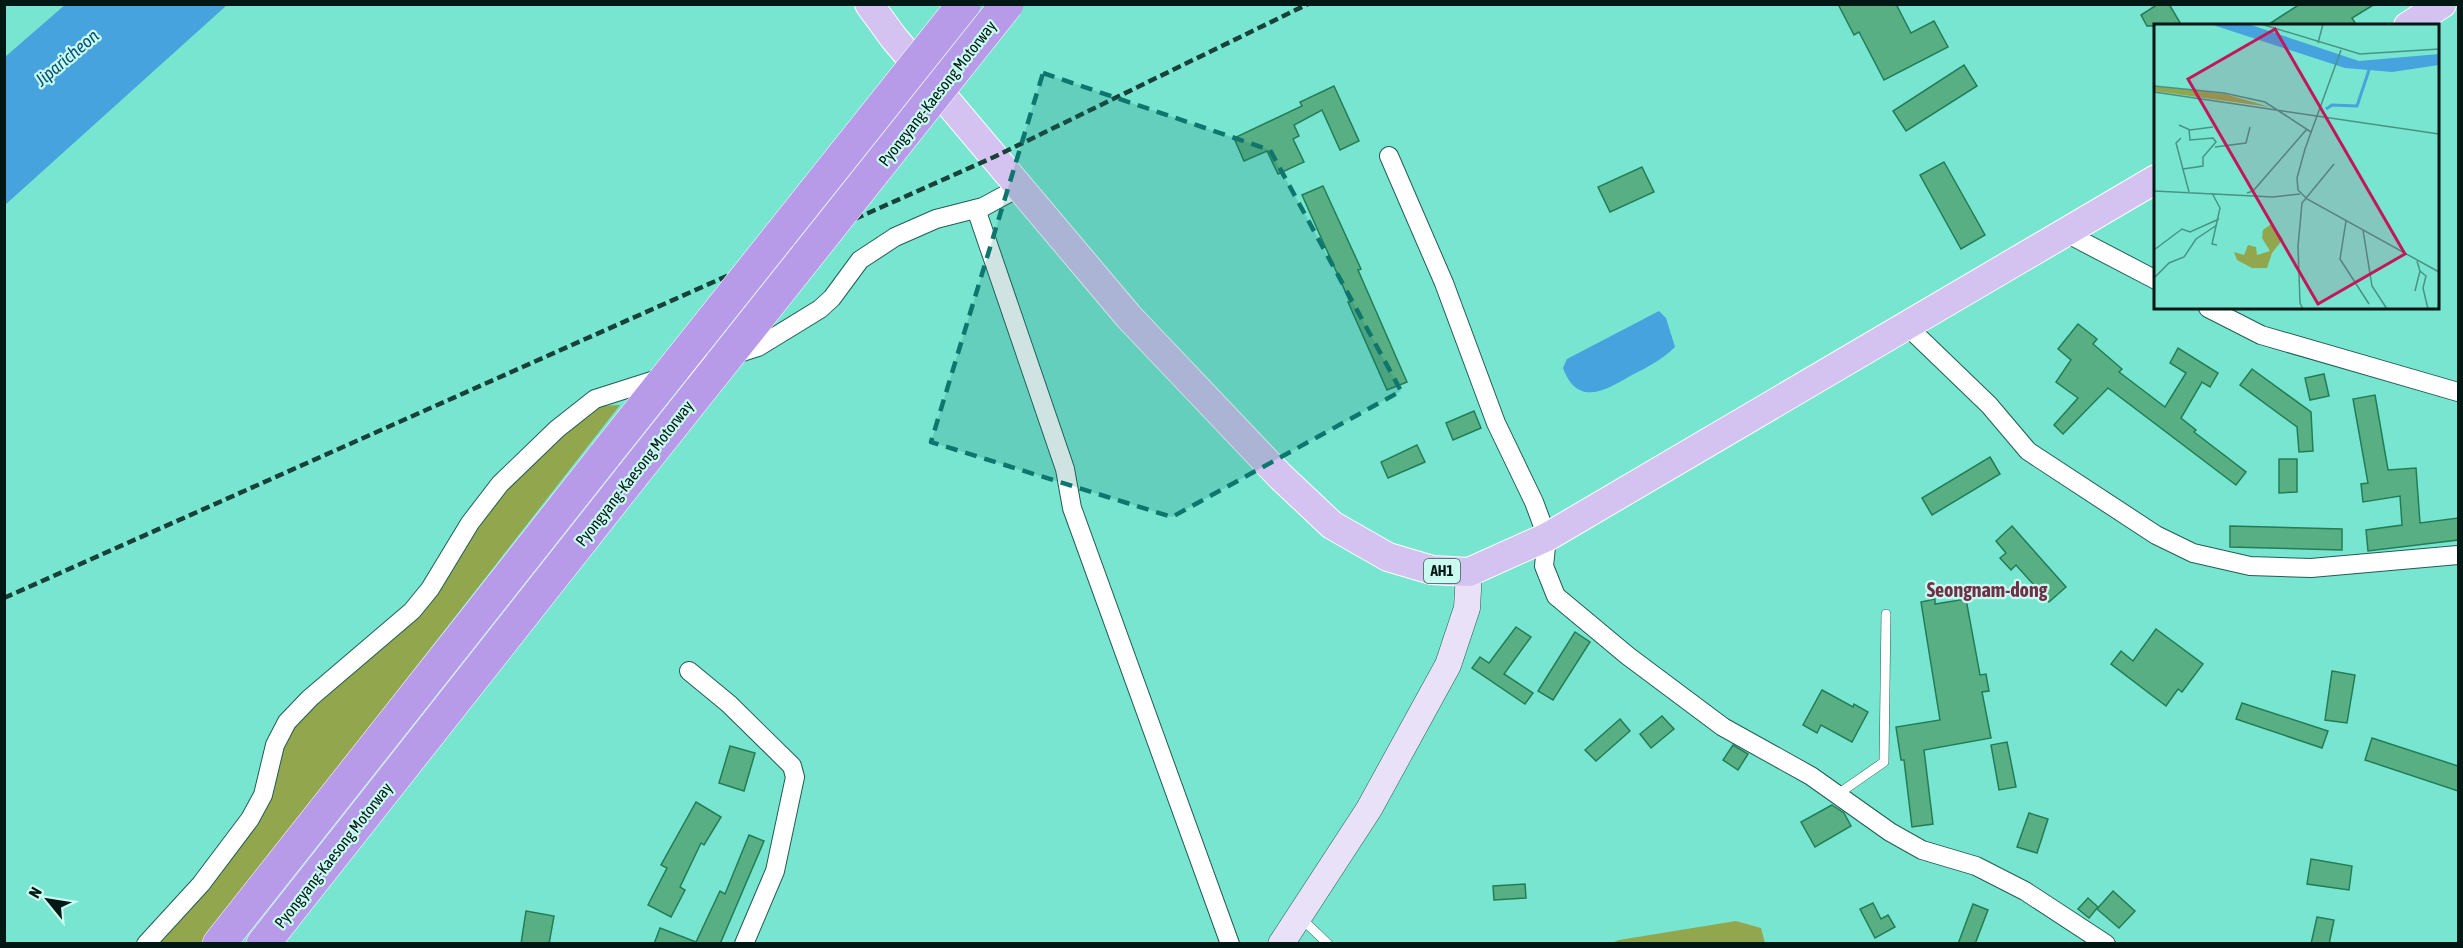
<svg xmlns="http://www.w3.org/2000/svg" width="2463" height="948" viewBox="0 0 2463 948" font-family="'Asap Condensed',sans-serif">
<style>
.green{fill:#92a74d}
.water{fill:#46a3de}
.building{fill:#59af84;stroke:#227d56;stroke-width:1.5}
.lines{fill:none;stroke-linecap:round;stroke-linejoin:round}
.lane-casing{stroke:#225d53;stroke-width:10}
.street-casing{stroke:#225d53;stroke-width:20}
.secondary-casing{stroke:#225d53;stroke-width:27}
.primary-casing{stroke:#fff;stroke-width:30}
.highway-casing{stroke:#fff;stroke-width:34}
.lane{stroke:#fff;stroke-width:9}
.street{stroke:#fff;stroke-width:18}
.secondary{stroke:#e9e1f8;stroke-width:26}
.primary{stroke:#d4c3f1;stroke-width:28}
.highway{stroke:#b79be8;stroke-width:33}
.rail{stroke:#194139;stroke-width:4.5;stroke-dasharray:9 4.5;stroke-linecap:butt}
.highway-bridge-casing{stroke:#fff;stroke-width:34;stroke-linecap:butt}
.highway-bridge{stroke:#b79be8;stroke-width:33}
.marked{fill:#0f766e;fill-opacity:0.2;stroke:#0f766e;stroke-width:4.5;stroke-dasharray:12 8;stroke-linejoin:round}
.labels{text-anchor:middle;stroke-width:4.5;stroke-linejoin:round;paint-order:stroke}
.shield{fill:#c9fbf0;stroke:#3d5b55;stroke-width:1.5}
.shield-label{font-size:15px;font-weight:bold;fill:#011713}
.street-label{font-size:16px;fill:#011713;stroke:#c9fbf0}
.water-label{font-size:18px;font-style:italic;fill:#055077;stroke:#c9fbf0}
.quarter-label{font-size:20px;font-weight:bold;fill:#722e46;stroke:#c9fbf0}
.inset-river{fill:none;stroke:#46a3de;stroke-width:3}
.inset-road{fill:none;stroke:#489384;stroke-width:1.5}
.view{fill:#c2185b;fill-opacity:0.15;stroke:#c2185b;stroke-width:3}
.inset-edge{fill:none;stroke:#011713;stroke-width:3}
</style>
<rect width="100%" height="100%" fill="#78e5d0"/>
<g class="green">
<path d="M 620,405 L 201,943 L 153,944 L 187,911 L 299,716 L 428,605 L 495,497 L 552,441 L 598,406 Z"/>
<path d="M 1736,921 L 1761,928 L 1765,943 L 1611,943 L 1619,940 Z"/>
</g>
<g class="water">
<path d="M 66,4 L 227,5 L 5,205 L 5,57 Z"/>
<path d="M 1659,311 L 1666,318 L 1675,347 C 1663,359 1648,367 1632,375 C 1606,390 1578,408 1563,368 L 1567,359 Z"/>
</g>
<g class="building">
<path d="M 1838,4 L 1896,4 L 1911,33 L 1934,21 L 1948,47 L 1884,80 L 1859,32 L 1854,35 Z"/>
<path d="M 2158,4 L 2169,4 L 2182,26 L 2147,26 L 2141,15 Z"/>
<path d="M 2300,4 L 2375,4 L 2352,18 L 2357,26 L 2266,26 Z"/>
<path d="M 1964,65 L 1977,86 L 1906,131 L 1893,111 Z"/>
<path d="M 1334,86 L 1359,141 L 1340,150 L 1322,110 L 1294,125 L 1299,136 L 1293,139 L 1304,162 L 1278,174 L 1267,151 L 1244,161 L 1234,138 L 1302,106 L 1300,102 Z"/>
<path d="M 1944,162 L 1985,235 L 1961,249 L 1920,175 Z"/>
<path d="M 1642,167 L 1654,192 L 1610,212 L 1598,187 Z"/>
<path d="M 1323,186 L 1361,269 L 1358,270 L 1407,382 L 1387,390 L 1348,302 L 1350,302 L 1302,195 Z"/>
<path d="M 2078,324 L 2097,339 L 2093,344 L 2122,369 L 2119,372 L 2165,407 L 2186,373 L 2170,363 L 2178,348 L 2218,373 L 2210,387 L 2202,382 L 2181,418 L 2196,430 L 2194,432 L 2246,472 L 2236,485 L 2108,388 L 2063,434 L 2054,425 L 2078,398 L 2056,382 L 2071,360 L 2058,349 Z"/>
<path d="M 2252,369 L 2311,412 L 2313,451 L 2299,452 L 2297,427 L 2240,385 Z"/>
<path d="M 2324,374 L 2329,396 L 2310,400 L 2305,378 Z"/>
<path d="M 2375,395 L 2388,470 L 2416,468 L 2420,523 L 2458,518 L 2458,540 L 2368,551 L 2366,530 L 2402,525 L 2400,496 L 2363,502 L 2361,484 L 2368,483 L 2353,399 Z"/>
<path d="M 1474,411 L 1481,428 L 1453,440 L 1446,423 Z"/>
<path d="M 1417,445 L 1425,462 L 1388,478 L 1381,462 Z"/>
<path d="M 1990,457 L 2000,474 L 1932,515 L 1922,498 Z"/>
<path d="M 2279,459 L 2297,459 L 2297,492 L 2279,493 Z"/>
<path d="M 2012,526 L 2066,587 L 2049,602 L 2016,565 L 2011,570 L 2000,558 L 2006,553 L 1996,541 Z"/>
<path d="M 2230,526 L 2342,529 L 2342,550 L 2230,547 Z"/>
<path d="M 1935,599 L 1935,604 L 1966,599 L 1980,675 L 1986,674 L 1989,691 L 1982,692 L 1991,738 L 1924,750 L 1933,824 L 1912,827 L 1904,760 L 1901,760 L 1896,727 L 1940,720 L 1921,602 Z"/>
<path d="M 1516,627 L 1531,637 L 1504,674 L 1533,693 L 1525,704 L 1472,668 L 1480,657 L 1489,663 Z"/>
<path d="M 2156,629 L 2203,664 L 2182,692 L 2178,689 L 2166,706 L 2111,664 L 2121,651 L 2133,661 Z"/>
<path d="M 1575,632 L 1590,642 L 1553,700 L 1538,691 Z"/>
<path d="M 2332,671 L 2355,675 L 2347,723 L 2325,720 Z"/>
<path d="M 1822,690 L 1853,707 L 1854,704 L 1868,712 L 1852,742 L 1821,725 L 1817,733 L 1803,725 Z"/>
<path d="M 2242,703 L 2328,731 L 2322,748 L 2236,719 Z"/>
<path d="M 1662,716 L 1674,729 L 1651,748 L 1640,734 Z"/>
<path d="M 1620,719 L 1630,731 L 1596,761 L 1585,750 Z"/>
<path d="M 2372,738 L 2458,766 L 2458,791 L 2365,760 Z"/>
<path d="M 2007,742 L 2016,787 L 1999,790 L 1991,745 Z"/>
<path d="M 1733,745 L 1748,754 L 1738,770 L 1723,760 Z"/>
<path d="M 730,746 L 755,753 L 744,791 L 719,783 Z"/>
<path d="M 696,802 L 721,817 L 704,845 L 701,843 L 680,887 L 685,890 L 671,917 L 648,905 L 667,868 L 661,865 Z"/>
<path d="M 1832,805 L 1844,813 L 1851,826 L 1815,847 L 1801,822 Z"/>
<path d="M 2029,813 L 2048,819 L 2037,853 L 2017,847 Z"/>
<path d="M 749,835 L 764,841 L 720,944 L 654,944 L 660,928 L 696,942 L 720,891 L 725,894 Z"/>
<path d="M 2311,859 L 2352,866 L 2349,890 L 2307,884 Z"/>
<path d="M 1525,884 L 1526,898 L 1494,900 L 1493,886 Z"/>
<path d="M 2113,891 L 2135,911 L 2119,928 L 2097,909 Z"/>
<path d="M 2088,898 L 2098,907 L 2089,918 L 2078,909 Z"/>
<path d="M 1873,903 L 1881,919 L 1888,915 L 1895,927 L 1875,938 L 1860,909 Z"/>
<path d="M 1973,904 L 1988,910 L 1975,944 L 1958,944 Z"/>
<path d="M 526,911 L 554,916 L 549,944 L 521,944 Z"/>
<path d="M 2317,917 L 2334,920 L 2329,944 L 2311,944 Z"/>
</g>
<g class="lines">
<defs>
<g id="lane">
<path d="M 1838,794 L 1884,762 L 1886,614"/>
<path d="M 1300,917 L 1328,944"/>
</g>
<g id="street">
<path d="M 1389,156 L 1444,283 L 1496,423 L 1534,502 L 1547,537 L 1544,566 L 1556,596 L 1628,656 L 1723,727 L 1811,776 L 1890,832 L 1922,850 L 1976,866 L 2025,891 L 2106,944"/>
<path d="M 976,209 L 1065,469 L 1072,508 L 1230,944"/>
<path d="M 2066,233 L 2156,280"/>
<path d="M 2208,308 L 2261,335 L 2458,392"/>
<path d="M 1907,326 L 1989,405 L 2028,451 L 2156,535 L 2193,553 L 2250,566 L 2311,568 L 2458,555"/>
<path d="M 689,671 L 729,704 L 792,766 L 795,777 L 775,871 L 744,944"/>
<path d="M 146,944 L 201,884 L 250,819 L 263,795 L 275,745 L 287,722 L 310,698 L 412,611 L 430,589 L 470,523 L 500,484 L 557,429 L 595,399 L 758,347 L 820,309 L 832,298 L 860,260 L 895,237 L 936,219 L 983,207 L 1020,187"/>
</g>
<path id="secondary" d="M 1281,944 L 1369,809 L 1448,665 L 1467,608 L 1469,572"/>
<g id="primary">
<path d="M 869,4 L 893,37 L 1129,317 L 1280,476 L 1332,525 L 1388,557 L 1432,570 L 1469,572 L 1547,537 L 2156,179"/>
<path d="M 2408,26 L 2442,4"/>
</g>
<g id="highway">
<path d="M 219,944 L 605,455"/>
<path d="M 263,944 L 632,476"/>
</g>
</defs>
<use href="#lane" class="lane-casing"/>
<use href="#street" class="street-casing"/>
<use href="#secondary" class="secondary-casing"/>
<use href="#primary" class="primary-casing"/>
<use href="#highway" class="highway-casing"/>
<use href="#lane" class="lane"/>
<use href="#street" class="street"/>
<use href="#secondary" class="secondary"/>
<use href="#primary" class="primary"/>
<use href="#highway" class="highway"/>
<path class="rail" d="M 4,598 L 994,157 L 1308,4"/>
<defs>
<g id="highway-bridge">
<path d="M 605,455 L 964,4"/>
<path d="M 632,476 L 1007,4"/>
</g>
</defs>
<use href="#highway-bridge" class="highway-bridge-casing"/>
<use href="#highway-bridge" class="highway-bridge"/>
</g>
<path class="marked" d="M 1043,73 L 1270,150 L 1401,391 L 1172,517 L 931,442 Z"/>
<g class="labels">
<rect class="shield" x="1424" y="559" width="36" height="24" rx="4.5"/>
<g class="shield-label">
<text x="1442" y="576">AH1</text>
</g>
<g class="street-label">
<text transform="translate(937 93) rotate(-52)" y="6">Pyongyang-Kaesong Motorway</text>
<text transform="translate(634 473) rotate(-52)" y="6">Pyongyang-Kaesong Motorway</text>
<text transform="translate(333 855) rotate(-52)" y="6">Pyongyang-Kaesong Motorway</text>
</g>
<g class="water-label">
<text transform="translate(67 58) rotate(-40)" y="6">Jiparicheon</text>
</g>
<g class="quarter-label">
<text x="1987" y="597">Seongnam-dong</text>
</g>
</g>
<g transform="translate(2154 24)">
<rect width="285" height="285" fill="#78e5d0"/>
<path d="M 0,62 L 71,70 L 116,83 L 0,67 ZM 117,200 L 129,215 L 118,229 L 113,244 L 98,244 L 83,236 L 80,228 L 90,231 L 94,221 L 102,223 L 103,231 L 116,227 L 108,214 L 109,206 Z" fill="#92a74d"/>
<path d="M 56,0 L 94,0 L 205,37 L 285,30 L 285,41 L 238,48 L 191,44 Z" fill="#46a3de"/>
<path class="inset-river" d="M 172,85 L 178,81 L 203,82 L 215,46"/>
<path class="inset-road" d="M 107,0 L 206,30 L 285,25M 164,19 L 169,0M 187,26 L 151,125 L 143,154 L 144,166 L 153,175 L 285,248M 0,62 L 70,69 L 111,78 L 157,108M 0,68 L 285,110M 25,101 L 36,106 L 59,103M 27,114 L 22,119 L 35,168M 61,123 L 92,119 L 96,103M 29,145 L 49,142 L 49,133 L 62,118 L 59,114 L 36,116 L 35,105M 0,167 L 119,173 L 146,170M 58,169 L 66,184 L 58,220 L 63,221M 93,169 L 99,167 L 153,105M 192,197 L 186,235 L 215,280M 209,206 L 218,262 L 233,285M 0,226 L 28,205 L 36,208 L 65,195M 266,247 L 272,252 L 269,264 L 274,285M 0,254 L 15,239 L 30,233 L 42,215 L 63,201M 261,267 L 266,247 L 263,237M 149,285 L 146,279 L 144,222 L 148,179 L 180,140"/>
<path class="view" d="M 121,5 L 251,230 L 164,280 L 34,55 Z"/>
<rect width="285" height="285" class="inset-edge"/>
</g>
<rect width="2463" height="948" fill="none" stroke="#011713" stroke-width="12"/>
<g transform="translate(48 900) rotate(300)" stroke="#c9fbf0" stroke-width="4.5" paint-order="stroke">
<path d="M0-4.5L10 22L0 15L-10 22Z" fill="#011713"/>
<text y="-9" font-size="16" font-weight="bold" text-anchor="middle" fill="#011713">N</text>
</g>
</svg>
